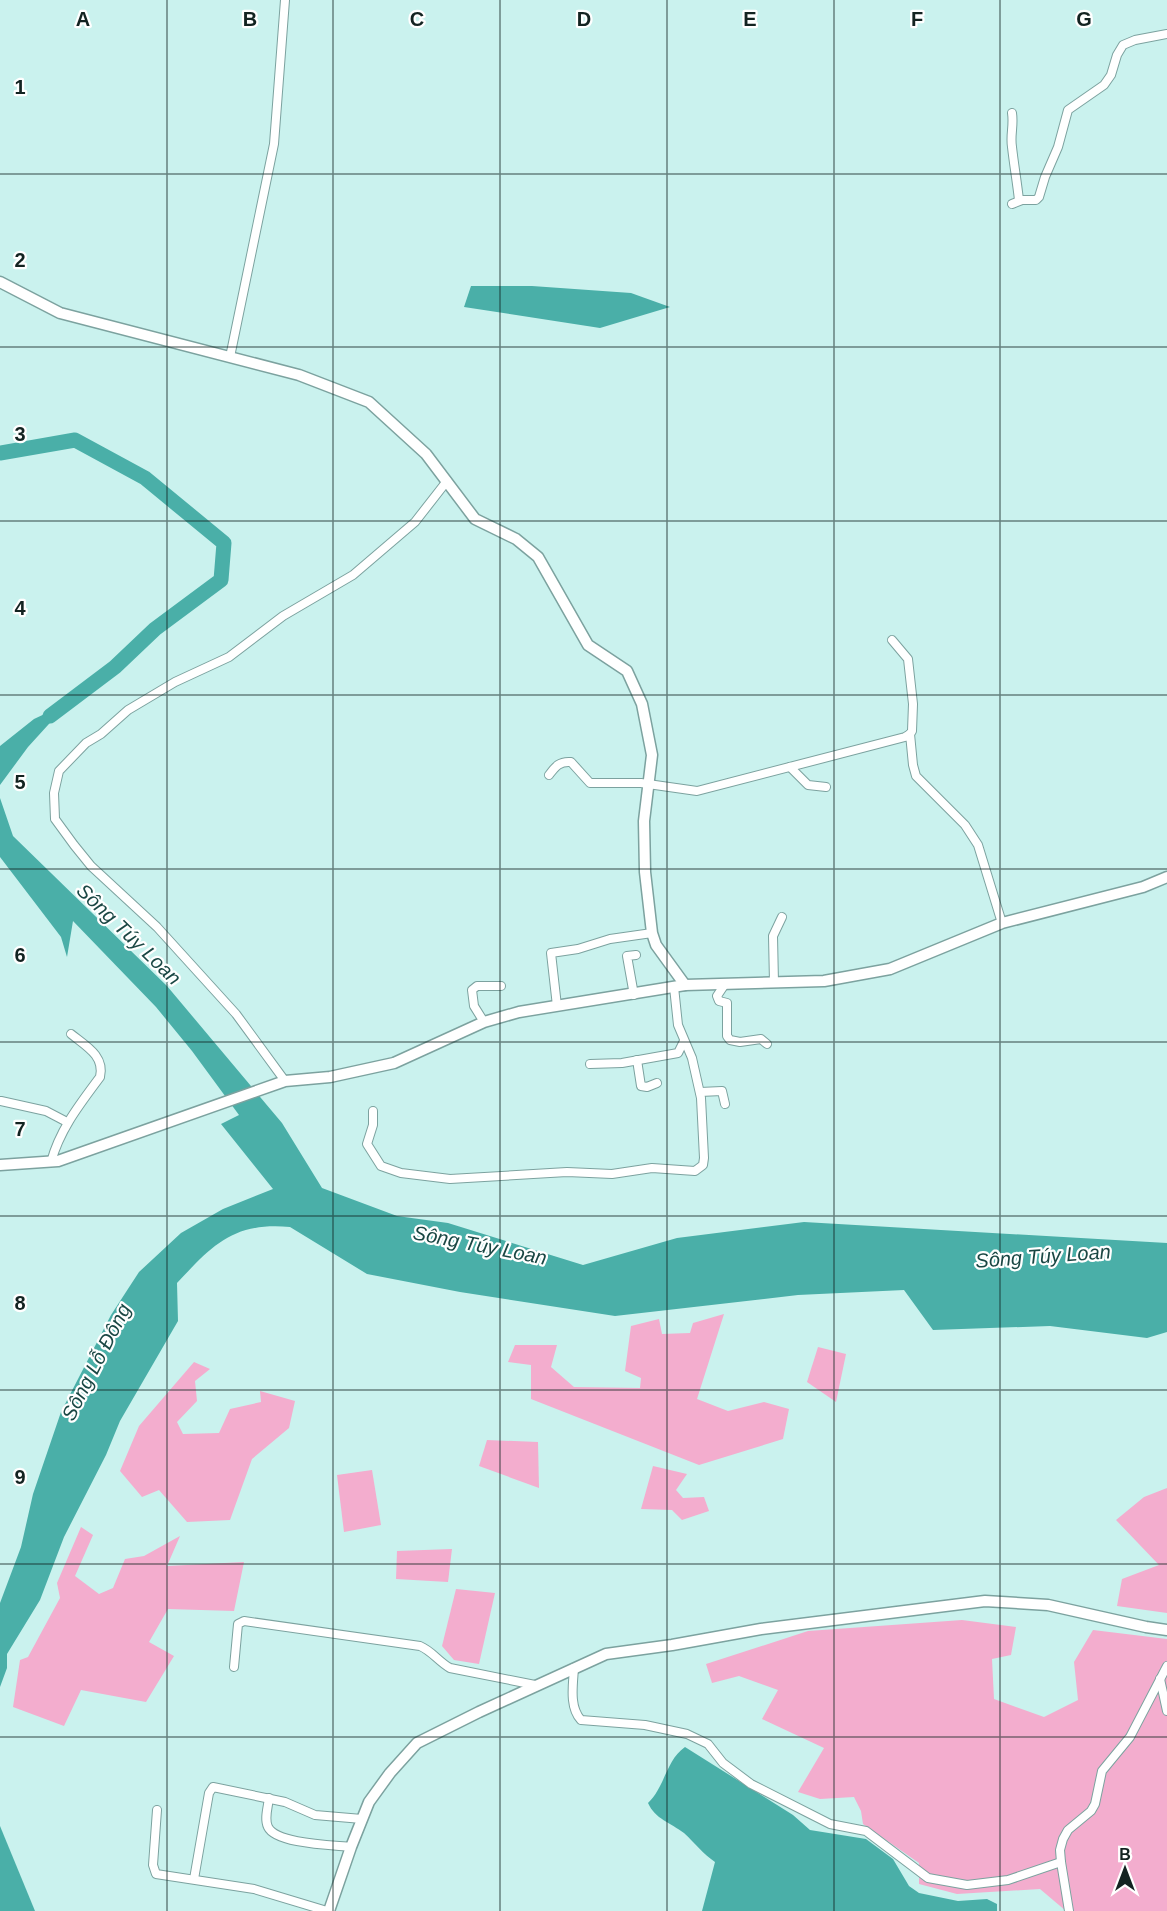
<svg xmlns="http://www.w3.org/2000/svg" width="1167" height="1911" viewBox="0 0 1167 1911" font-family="Arial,sans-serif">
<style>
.green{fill:#f3adce}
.water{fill:#4aafa8}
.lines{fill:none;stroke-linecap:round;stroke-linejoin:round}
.river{stroke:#4aafa8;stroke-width:15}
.minor-casing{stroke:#7ca29f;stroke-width:10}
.tertiary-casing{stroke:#7ca29f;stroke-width:13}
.minor{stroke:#fff;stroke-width:8}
.tertiary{stroke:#fff;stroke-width:10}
.grid{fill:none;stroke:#132321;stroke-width:1.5;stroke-opacity:0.55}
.labels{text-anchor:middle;stroke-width:4.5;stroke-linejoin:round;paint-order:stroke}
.water-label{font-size:20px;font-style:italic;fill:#1a4744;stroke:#fff}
.grid-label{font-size:20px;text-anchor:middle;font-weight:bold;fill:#132321;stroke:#fff;stroke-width:4.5;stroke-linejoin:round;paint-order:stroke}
</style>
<rect width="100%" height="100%" fill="#caf2ee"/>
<g class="green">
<path d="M 724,1314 L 697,1399 L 728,1411 L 764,1402 L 789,1409 L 783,1439 L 699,1465 L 531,1399 L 531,1365 L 508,1362 L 515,1345 L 557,1345 L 551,1367 L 574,1387 L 640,1388 L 641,1378 L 625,1371 L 631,1326 L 659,1319 L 662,1334 L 690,1333 L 693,1323 Z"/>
<path d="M 818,1347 L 846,1354 L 836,1402 L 807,1382 Z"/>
<path d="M 194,1362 L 210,1369 L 195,1381 L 197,1401 L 177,1422 L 183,1434 L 219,1433 L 230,1409 L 261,1402 L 260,1391 L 295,1401 L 289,1428 L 252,1459 L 230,1520 L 187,1522 L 159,1490 L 142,1497 L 120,1471 L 139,1426 Z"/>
<path d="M 487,1440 L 538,1442 L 539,1488 L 479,1466 Z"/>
<path d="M 653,1466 L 687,1474 L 676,1490 L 683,1498 L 704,1497 L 709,1511 L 682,1520 L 672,1510 L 641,1509 Z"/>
<path d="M 372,1470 L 381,1525 L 344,1532 L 337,1475 Z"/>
<path d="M 1167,1488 L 1167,1613 L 1117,1606 L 1122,1579 L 1159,1565 L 1116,1520 L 1144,1497 Z"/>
<path d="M 81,1527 L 93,1535 L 75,1576 L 99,1594 L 113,1588 L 125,1559 L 144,1556 L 180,1536 L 167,1566 L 244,1562 L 234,1611 L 168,1609 L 149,1642 L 174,1656 L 146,1702 L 81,1690 L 64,1726 L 13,1707 L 20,1660 L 28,1657 L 60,1598 L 57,1583 Z"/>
<path d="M 452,1549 L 448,1582 L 396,1579 L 397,1551 Z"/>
<path d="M 456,1589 L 495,1593 L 479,1664 L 454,1660 L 442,1646 Z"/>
<path d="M 962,1620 L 1016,1627 L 1011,1655 L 992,1659 L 994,1699 L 1044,1717 L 1078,1700 L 1074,1662 L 1093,1630 L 1167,1639 L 1167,1911 L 1066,1911 L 1040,1889 L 957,1894 L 919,1884 L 919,1863 L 863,1824 L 861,1811 L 854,1797 L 820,1799 L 798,1792 L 824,1748 L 762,1719 L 778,1690 L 739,1676 L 712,1683 L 706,1664 L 808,1631 Z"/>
</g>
<g class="water">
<path d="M 471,286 L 532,286 L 631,293 L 670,307 L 600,328 L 464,307 Z"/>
<path d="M 68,703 L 28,747 L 0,785 L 0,746 L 34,719 Z"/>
<path d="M 0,798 L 13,836 L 167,986 L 282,1123 L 322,1188 L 397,1216 L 448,1223 L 583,1265 L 677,1238 L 804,1222 L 1167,1243 L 1167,1332 L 1147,1338 L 1050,1326 L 933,1330 L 904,1290 L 798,1295 L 615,1316 L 460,1292 L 367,1274 L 290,1227 C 233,1222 213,1245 177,1283 L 178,1321 L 120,1421 L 106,1455 L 64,1537 L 40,1600 L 7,1654 L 7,1668 L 0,1687 L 0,1603 L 21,1547 L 33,1494 L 61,1412 L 111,1315 L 139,1272 L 181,1233 L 223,1209 L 273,1189 L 221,1124 L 239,1115 L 192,1051 L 156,1007 L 73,921 L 67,957 L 61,937 L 0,857 Z"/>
<path d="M 685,1747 L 793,1815 L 810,1830 L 866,1839 L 893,1859 L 909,1886 L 919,1893 L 958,1901 L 987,1899 L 997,1904 L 997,1911 L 702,1911 L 715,1862 C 703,1854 695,1843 684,1833 C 671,1823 655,1819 648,1803 C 665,1787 666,1760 685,1747 Z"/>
<path d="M 0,1826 L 35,1911 L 0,1911 Z"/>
</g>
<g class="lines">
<path class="river" d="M 0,453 L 75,440 L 145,478 L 224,543 L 221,580 L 155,629 L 115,667 L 50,716"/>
<defs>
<g id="minor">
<path d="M 1012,113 C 1014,126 1010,135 1012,147 C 1014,165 1017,182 1019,200"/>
<path d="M 1012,204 L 1022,200 L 1036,200 L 1039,197 L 1045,177 L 1058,147 L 1068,110 L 1104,85 L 1111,75 L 1117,55 L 1123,45 L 1135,40 L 1167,34"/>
<path d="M 230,357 L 274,144 L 285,0"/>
<path d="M 910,734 L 913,765 L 916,776 L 965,825 L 978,845 L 1002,923"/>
<path d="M 790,767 L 808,785 L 826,787"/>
<path d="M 549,775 C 555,767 559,761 571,762 L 590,783 L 641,783 L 697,791 L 905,737 L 910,734 L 912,731 L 913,704 L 908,659 L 892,640"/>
<path d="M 774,983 L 773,936 L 782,917"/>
<path d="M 725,984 L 717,996 L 719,1001 L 727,1003 L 727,1036 L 730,1040 L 740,1042 L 761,1039 L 767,1044"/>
<path d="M 634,995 L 627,956 L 636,955"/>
<path d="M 557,1006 L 551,953 L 578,949 L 610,939 L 652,933"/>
<path d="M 484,1022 L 474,1006 L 472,990 L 477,986 L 501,986"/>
<path d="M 637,1060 L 641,1086 L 647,1087 L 657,1083"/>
<path d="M 590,1064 L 622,1063 L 678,1053 L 684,1041"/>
<path d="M 285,1081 L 236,1014 L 157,927 L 91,866 L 74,845 L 55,819 L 54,793 L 59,771 L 86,743 L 101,734 L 128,710 L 175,682 L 229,657 L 283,616 L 353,575 L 415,522 L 447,481"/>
<path d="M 700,1092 L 722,1091 L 725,1104"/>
<path d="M 1,1101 L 46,1111 L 67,1122"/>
<path d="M 373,1111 L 373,1125 L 367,1144 L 381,1166 L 401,1173 L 450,1179 L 567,1172 L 612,1174 L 652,1168 L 695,1171 L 703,1165 L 704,1158 L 701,1098 L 692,1058 L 678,1025 L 674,987"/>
<path d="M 51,1162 C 60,1129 80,1104 100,1077 C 105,1056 86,1046 71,1034"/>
<path d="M 234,1667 L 238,1624 L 244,1621 L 420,1646 C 432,1651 439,1662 450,1668 L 535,1685"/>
<path d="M 574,1668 C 573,1685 569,1707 581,1720 L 645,1725 L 687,1734 L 708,1744 L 723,1763 L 751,1784 L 830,1824 L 866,1831 L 928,1878 L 967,1885 L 1008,1880 L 1061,1862"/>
<path d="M 1160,1679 L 1167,1711"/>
<path d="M 269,1798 C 268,1807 264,1819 268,1827 C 276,1844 333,1845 351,1847"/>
<path d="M 157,1810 L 153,1865 L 156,1874 L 254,1889 L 327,1911"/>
<path d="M 194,1879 L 209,1793 L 213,1787 L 285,1802 L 315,1815 L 362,1819"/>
<path d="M 1069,1911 L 1061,1862 L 1060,1850 L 1063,1839 L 1068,1830 L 1091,1811 L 1095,1804 L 1102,1771 L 1130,1737 L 1167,1666"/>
</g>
<g id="tertiary">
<path d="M 0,282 L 60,313 L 299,375 L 369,402 L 426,454 L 475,519 L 516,539 L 538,557 L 588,645 L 627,671 L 642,704 L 652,755 L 644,821 L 645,872 L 652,933 L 656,945 L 685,985"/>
<path d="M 0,1165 L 58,1161 L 285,1081 L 330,1077 L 394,1063 L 484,1022 L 519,1012 L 685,985 L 824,981 L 890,969 L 1002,923 L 1143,887 L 1167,877"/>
<path d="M 329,1911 L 351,1847 L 369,1802 L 390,1773 L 417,1743 L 479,1712 L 606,1654 L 672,1645 L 761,1629 L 985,1601 L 1048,1605 L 1146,1627 L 1167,1630"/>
</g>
</defs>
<use href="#minor" class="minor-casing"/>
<use href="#tertiary" class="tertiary-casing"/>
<use href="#minor" class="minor"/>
<use href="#tertiary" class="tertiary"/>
</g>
<path class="grid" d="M 167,0 L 167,1911M 333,0 L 333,1911M 500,0 L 500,1911M 667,0 L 667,1911M 834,0 L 834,1911M 1000,0 L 1000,1911M 0,174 L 1167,174M 0,347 L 1167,347M 0,521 L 1167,521M 0,695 L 1167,695M 0,869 L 1167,869M 0,1042 L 1167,1042M 0,1216 L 1167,1216M 0,1390 L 1167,1390M 0,1564 L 1167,1564M 0,1737 L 1167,1737"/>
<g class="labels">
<g class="water-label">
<text transform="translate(129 934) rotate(44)" y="7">Sông Túy Loan</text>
<text transform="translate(480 1245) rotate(11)" y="7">Sông Túy Loan</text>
<text transform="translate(1043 1256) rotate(-4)" y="7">Sông Túy Loan</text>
<text transform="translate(96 1362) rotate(-63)" y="7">Sông Lỗ Đông</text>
</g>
</g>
<g class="grid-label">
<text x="83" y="26">A</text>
<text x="250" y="26">B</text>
<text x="417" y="26">C</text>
<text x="584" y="26">D</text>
<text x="750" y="26">E</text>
<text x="917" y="26">F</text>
<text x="1084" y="26">G</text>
<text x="20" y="94">1</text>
<text x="20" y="267">2</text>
<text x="20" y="441">3</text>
<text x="20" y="615">4</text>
<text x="20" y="789">5</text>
<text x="20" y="962">6</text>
<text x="20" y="1136">7</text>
<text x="20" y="1310">8</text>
<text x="20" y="1484">9</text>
</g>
<g transform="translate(1125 1869)" stroke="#ffffff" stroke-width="4.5" paint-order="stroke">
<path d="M0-4.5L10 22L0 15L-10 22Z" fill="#132321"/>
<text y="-9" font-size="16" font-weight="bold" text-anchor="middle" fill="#132321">B</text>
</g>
</svg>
